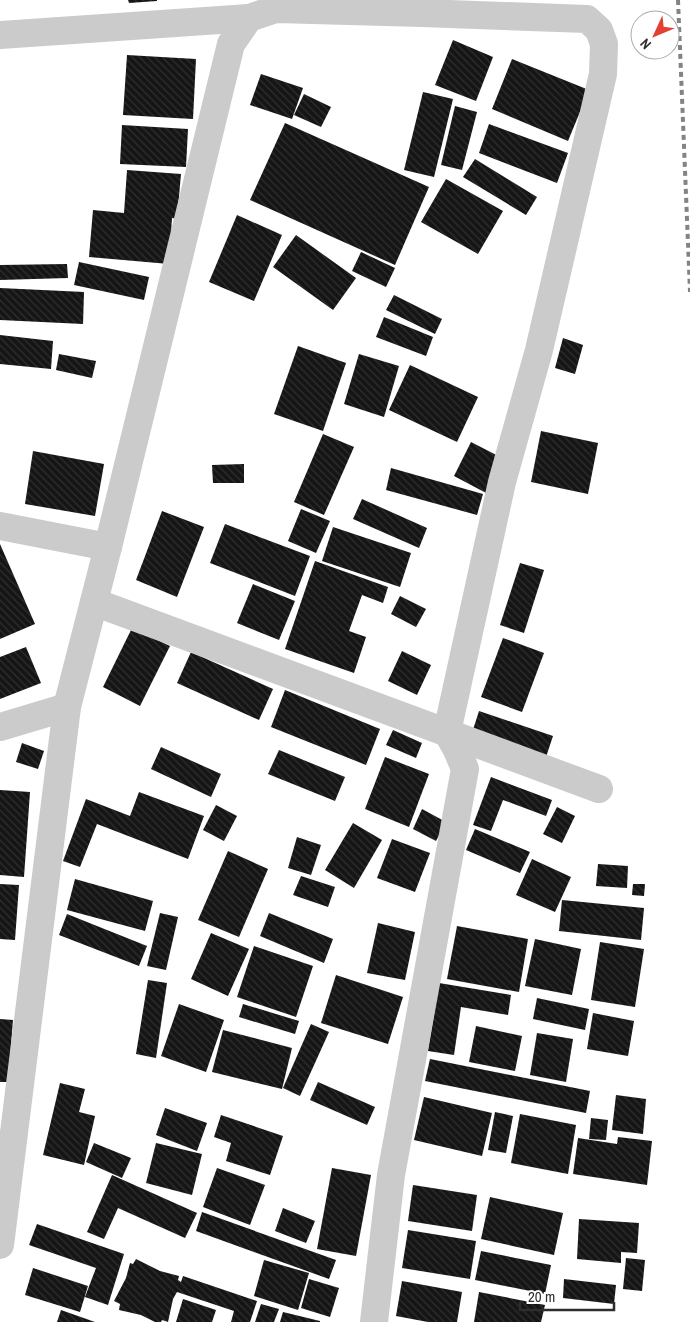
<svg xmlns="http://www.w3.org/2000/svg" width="690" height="1322" viewBox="0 0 690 1322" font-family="'Archivo Narrow',sans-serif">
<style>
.building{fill:url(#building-back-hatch)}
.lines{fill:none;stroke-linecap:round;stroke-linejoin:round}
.street{stroke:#cbcbcb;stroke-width:28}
.rail{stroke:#838383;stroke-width:4;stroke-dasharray:5 4;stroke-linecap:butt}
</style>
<defs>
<pattern id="building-back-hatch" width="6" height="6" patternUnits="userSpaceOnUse" patternTransform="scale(1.25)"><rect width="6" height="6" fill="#151515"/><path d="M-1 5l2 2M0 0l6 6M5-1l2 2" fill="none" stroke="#2f2f2f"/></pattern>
</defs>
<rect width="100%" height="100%" fill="#fff"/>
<g class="building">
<path d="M 128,0 L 157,0 L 157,1 L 129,3 Z"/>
<path d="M 453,40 L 493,57 L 476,101 L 435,85 Z"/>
<path d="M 127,55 L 196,59 L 193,119 L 123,115 Z"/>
<path d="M 512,59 L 589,90 L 568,141 L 492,109 Z"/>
<path d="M 261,74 L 303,88 L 292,119 L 250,105 Z"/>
<path d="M 423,92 L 453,99 L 434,177 L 404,170 Z"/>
<path d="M 304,94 L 331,107 L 321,127 L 294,115 Z"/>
<path d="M 455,106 L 477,112 L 462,170 L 441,165 Z"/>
<path d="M 285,123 L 429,187 L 395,265 L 250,200 Z"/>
<path d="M 489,124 L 568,153 L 557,183 L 479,153 Z"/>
<path d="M 122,125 L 188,129 L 186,167 L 120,164 Z"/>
<path d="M 475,159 L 537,197 L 526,215 L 463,177 Z"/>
<path d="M 127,170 L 181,174 L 177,219 L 172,218 L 169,264 L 89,257 L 93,210 L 124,213 Z"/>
<path d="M 446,179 L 503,211 L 478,254 L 421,222 Z"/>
<path d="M 237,215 L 282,235 L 254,301 L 209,282 Z"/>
<path d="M 296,235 L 356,278 L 333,310 L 273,267 Z"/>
<path d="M 361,252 L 395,268 L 386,287 L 352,271 Z"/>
<path d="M 79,262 L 149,277 L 144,300 L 74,285 Z"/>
<path d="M 67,264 L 68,278 L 0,280 L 0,265 Z"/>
<path d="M 0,288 L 84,292 L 83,324 L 0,320 Z"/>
<path d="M 394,295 L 442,319 L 435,334 L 386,310 Z"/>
<path d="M 384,317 L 433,337 L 426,356 L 376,337 Z"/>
<path d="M 0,335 L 53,341 L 51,369 L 0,364 Z"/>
<path d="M 563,338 L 583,345 L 575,374 L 555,368 Z"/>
<path d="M 298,346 L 346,363 L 323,431 L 274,414 Z"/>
<path d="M 59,354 L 96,361 L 92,378 L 56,370 Z"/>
<path d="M 359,354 L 399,366 L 384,417 L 344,404 Z"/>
<path d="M 410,365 L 478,397 L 457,442 L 389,410 Z"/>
<path d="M 541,431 L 598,443 L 588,494 L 531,482 Z"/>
<path d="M 323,434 L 354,447 L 324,515 L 294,502 Z"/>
<path d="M 471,442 L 506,460 L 488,494 L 454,476 Z"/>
<path d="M 33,451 L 104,464 L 95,516 L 25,504 Z"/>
<path d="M 244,464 L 244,483 L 213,483 L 212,465 Z"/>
<path d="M 391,468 L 483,494 L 477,515 L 386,490 Z"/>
<path d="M 362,499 L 427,528 L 419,548 L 353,519 Z"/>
<path d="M 301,509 L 330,521 L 316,553 L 288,541 Z"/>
<path d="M 162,511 L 204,527 L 177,597 L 136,580 Z"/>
<path d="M 225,524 L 310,556 L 295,596 L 210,563 Z"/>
<path d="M 333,527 L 411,553 L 400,587 L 322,561 Z"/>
<path d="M 0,544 L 35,624 L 0,639 Z"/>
<path d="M 315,561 L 388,587 L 383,603 L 362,595 L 349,631 L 366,637 L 354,673 L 285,649 Z"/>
<path d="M 520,563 L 544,570 L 524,633 L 500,625 Z"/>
<path d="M 253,584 L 295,601 L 279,640 L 237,623 Z"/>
<path d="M 400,596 L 426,609 L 416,627 L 391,614 Z"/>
<path d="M 132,628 L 170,646 L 140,706 L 103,687 Z"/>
<path d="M 503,638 L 544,653 L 522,712 L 481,697 Z"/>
<path d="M 26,647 L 41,683 L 0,699 L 0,657 Z"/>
<path d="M 402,651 L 431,665 L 417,695 L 388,681 Z"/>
<path d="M 191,652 L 273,689 L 259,720 L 177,683 Z"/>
<path d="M 285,690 L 380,729 L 366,765 L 271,727 Z"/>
<path d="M 479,711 L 553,736 L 545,760 L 471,736 Z"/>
<path d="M 393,730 L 422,743 L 416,758 L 386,745 Z"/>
<path d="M 22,743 L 44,751 L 38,769 L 16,762 Z"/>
<path d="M 161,747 L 221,774 L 211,797 L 151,769 Z"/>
<path d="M 279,750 L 345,777 L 335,801 L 268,774 Z"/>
<path d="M 385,757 L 429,774 L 409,827 L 365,809 Z"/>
<path d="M 491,777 L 552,800 L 546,816 L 503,800 L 491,831 L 473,825 Z"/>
<path d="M 0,790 L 30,792 L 24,877 L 0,875 Z"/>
<path d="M 139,792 L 204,816 L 188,859 L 97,824 L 80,867 L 63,861 L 86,799 L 130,816 Z"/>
<path d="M 216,805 L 237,816 L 224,841 L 203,830 Z"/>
<path d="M 557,807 L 575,816 L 562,843 L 543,834 Z"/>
<path d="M 422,809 L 446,822 L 436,841 L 413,829 Z"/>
<path d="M 353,823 L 382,840 L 354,888 L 325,870 Z"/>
<path d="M 475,829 L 530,852 L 520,873 L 466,850 Z"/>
<path d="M 297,837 L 321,845 L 311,875 L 288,868 Z"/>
<path d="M 392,839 L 430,853 L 415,892 L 377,878 Z"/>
<path d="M 228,851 L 268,869 L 239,937 L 198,920 Z"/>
<path d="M 532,859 L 571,877 L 555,912 L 516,895 Z"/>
<path d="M 598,864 L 628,866 L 627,888 L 596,886 Z"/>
<path d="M 301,876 L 335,887 L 328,907 L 293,895 Z"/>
<path d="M 75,879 L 153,901 L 145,931 L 67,910 Z"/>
<path d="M 0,884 L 19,885 L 15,940 L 0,939 Z"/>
<path d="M 633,884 L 645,884 L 644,896 L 632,895 Z"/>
<path d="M 562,900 L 644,908 L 641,940 L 559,931 Z"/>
<path d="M 160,913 L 178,917 L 166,970 L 147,966 Z"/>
<path d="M 269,913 L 333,939 L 324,963 L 260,936 Z"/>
<path d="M 67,914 L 147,946 L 139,966 L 59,935 Z"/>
<path d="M 378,923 L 415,932 L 405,980 L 367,973 Z"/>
<path d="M 457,926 L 528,939 L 519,992 L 447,979 Z"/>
<path d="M 211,933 L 249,949 L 228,996 L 191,979 Z"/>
<path d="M 535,939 L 581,949 L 572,995 L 525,986 Z"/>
<path d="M 600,942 L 644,949 L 635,1007 L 591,1000 Z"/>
<path d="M 254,946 L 313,966 L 296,1017 L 237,997 Z"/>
<path d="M 336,975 L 403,997 L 388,1044 L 321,1023 Z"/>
<path d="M 148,980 L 167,983 L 156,1058 L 136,1054 Z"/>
<path d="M 439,983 L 511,995 L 508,1015 L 461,1007 L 454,1055 L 428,1051 Z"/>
<path d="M 537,998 L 589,1009 L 585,1030 L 533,1019 Z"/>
<path d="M 179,1004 L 224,1020 L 206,1072 L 161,1056 Z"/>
<path d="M 243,1004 L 299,1021 L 295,1034 L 239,1017 Z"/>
<path d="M 593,1013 L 634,1021 L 628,1056 L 587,1049 Z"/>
<path d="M 0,1019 L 13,1020 L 8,1082 L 0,1082 Z"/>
<path d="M 311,1024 L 329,1032 L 300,1096 L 283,1088 Z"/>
<path d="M 476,1026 L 522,1036 L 515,1071 L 469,1062 Z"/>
<path d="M 223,1030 L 292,1048 L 282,1089 L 212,1072 Z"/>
<path d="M 537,1033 L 573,1039 L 566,1082 L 530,1075 Z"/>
<path d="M 430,1059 L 590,1091 L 586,1113 L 425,1081 Z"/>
<path d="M 318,1082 L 375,1107 L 367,1125 L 310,1100 Z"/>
<path d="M 60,1083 L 85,1089 L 79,1112 L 95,1116 L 84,1165 L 43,1155 Z"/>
<path d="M 616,1095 L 646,1099 L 643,1134 L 612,1130 Z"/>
<path d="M 424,1097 L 492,1113 L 482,1156 L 414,1140 Z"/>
<path d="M 165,1108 L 207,1123 L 197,1151 L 156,1135 Z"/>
<path d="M 495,1112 L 513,1116 L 506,1153 L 488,1150 Z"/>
<path d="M 520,1114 L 576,1125 L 568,1174 L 511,1163 Z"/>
<path d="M 221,1115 L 283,1136 L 270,1175 L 226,1161 L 231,1143 L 214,1137 Z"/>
<path d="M 591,1118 L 608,1120 L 606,1140 L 589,1139 Z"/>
<path d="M 618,1137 L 652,1141 L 647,1185 L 573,1174 L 578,1138 L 617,1144 Z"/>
<path d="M 94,1143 L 131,1158 L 122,1178 L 86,1162 Z"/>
<path d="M 156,1143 L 202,1154 L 192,1195 L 146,1183 Z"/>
<path d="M 217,1168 L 265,1185 L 250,1225 L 203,1207 Z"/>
<path d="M 332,1168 L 371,1175 L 356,1256 L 317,1249 Z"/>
<path d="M 112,1175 L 197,1213 L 185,1238 L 118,1208 L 104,1239 L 87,1232 Z"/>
<path d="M 413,1185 L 477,1195 L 472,1231 L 408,1221 Z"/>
<path d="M 490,1197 L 563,1213 L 554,1255 L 481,1239 Z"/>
<path d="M 283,1208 L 315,1221 L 306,1243 L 275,1231 Z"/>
<path d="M 202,1212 L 336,1260 L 329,1279 L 196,1231 Z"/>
<path d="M 579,1219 L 639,1223 L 637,1253 L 621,1252 L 621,1263 L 577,1259 Z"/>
<path d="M 37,1224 L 124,1254 L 108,1305 L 85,1297 L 96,1268 L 29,1245 Z"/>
<path d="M 408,1230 L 476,1241 L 470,1279 L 402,1268 Z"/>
<path d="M 481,1251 L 551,1265 L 545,1294 L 475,1280 Z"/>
<path d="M 626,1258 L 645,1260 L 642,1291 L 623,1289 Z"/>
<path d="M 136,1259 L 160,1271 L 179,1276 L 178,1280 L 181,1282 L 183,1276 L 257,1301 L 250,1322 L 231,1322 L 234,1311 L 177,1292 L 173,1299 L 168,1322 L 162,1320 L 161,1322 L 155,1322 L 141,1315 L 119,1310 L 120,1304 L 114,1301 L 126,1278 L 130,1263 L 133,1264 Z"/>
<path d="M 264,1260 L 309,1273 L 298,1310 L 254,1296 Z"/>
<path d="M 33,1268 L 88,1286 L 80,1312 L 25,1295 Z"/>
<path d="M 309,1279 L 339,1288 L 330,1317 L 301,1308 Z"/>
<path d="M 564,1279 L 616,1285 L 614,1304 L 563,1298 Z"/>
<path d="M 402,1281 L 462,1292 L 457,1322 L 428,1322 L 396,1316 Z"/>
<path d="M 479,1292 L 545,1305 L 541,1322 L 474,1322 Z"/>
<path d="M 183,1299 L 216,1310 L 212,1322 L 176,1322 Z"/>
<path d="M 261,1304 L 279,1309 L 274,1322 L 255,1322 Z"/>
<path d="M 61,1310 L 95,1322 L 57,1322 Z"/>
<path d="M 283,1312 L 320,1321 L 320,1322 L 280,1322 Z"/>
</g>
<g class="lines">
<g class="street">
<path d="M 0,35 L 249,18 L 276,9 L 422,13 L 422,0"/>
<path d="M 0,526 L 108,547"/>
<path d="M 94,602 L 599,789"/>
<path d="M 0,727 L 67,707"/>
<path d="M 0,1245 L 67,707 L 108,547 L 231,44 L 249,18"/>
<path d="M 374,1322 L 391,1175 L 465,769 L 457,750 L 447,732 L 502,482 L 539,350 L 603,74 L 604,44 L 599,30 L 587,19 L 422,13"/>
</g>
<path class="rail" d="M 678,0 L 690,292"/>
</g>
<g transform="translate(655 35) rotate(226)"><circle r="24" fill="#ffffff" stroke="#ababab"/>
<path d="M0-4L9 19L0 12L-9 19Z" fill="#e14033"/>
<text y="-8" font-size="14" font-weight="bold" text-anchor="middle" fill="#2e2e2e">N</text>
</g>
<path d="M520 1302v8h94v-8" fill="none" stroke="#2e2e2e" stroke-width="2.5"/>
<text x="528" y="1302" font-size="15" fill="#2e2e2e" stroke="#ffffff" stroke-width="4" paint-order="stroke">20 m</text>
</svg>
